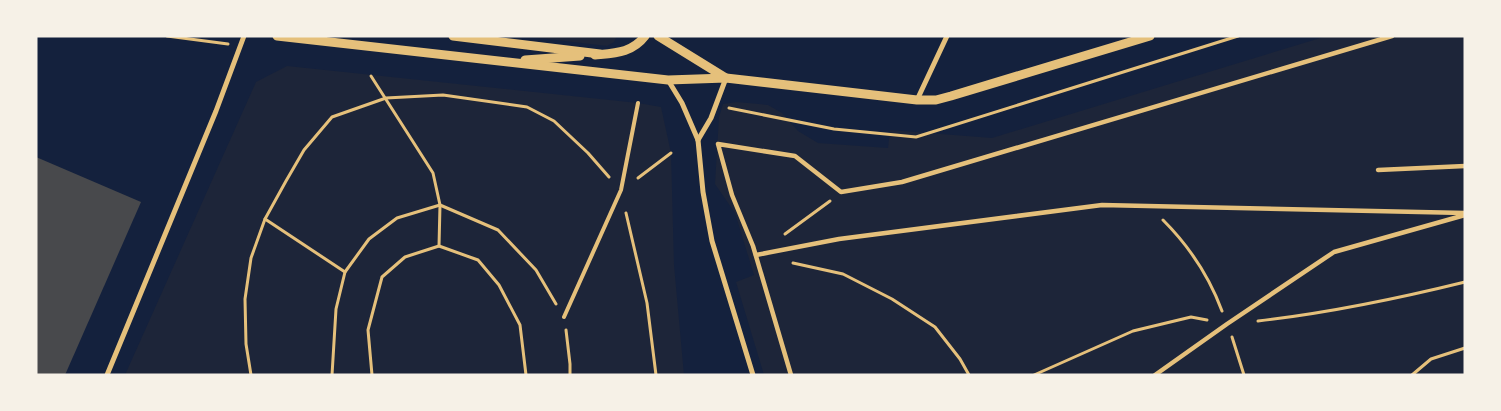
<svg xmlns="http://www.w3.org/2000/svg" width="1501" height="411" viewBox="0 0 1501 411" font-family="Montserrat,sans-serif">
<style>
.green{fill:#1d2539}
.building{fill:#48494c}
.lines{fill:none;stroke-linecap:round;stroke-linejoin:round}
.path{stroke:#e5c07b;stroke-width:3}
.service{stroke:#e5c07b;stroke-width:4}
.pedestrian{stroke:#e5c07b;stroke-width:4.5}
.minor{stroke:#e5c07b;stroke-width:5}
.tertiary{stroke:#e5c07b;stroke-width:9}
</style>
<rect width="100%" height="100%" fill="#14213d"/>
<g class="green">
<path d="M 522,36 L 617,36 L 614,42 L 607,46 Z"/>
<path d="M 1327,36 L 1465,36 L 1465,375 L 764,375 L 736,282 L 754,275 L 735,213 L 715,184 L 719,117 L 723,104 L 737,102 L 768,105 L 782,113 L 798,131 L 818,143 L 888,148 L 890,130 L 992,138 Z"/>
<path d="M 287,66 L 638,103 L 661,107 L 671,153 L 674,265 L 684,375 L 125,375 L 256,82 Z"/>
</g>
<path class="building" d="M 36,157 L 141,202 L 65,375 L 36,374 Z"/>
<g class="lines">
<g class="path">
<path d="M 167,36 L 228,44"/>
<path d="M 371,76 L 433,173 L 440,205 L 439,246"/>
<path d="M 729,108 L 834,129 L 916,137 L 1238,36"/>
<path d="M 638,178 L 671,153"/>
<path d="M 626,213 L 647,303 L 656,375"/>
<path d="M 265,219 L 345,272"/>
<path d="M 1163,220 C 1189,246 1209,276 1222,311"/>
<path d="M 785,234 L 830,201"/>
<path d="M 793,263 L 843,274 L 892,299 L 935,327 L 960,359 L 969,375"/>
<path d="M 1258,321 C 1328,313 1396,299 1465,282"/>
<path d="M 566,330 L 570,364 L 570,375"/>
<path d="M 1232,337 L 1244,375"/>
<path d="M 251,375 L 246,344 L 245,299 L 251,258 L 265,219 L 286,181 L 304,150 L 332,117 L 386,98 L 443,95 L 527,107 L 554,121 L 588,153 L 609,177"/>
<path d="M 332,375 L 336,309 L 345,272 L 369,239 L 397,218 L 440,205 L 498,230 L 536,270 L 556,304"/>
<path d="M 372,375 L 368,330 L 382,277 L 405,257 L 439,246 L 478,260 L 499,285 L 520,325 L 526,375"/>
<path d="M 1034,375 L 1133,331 L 1191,317 L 1207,320"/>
<path d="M 1412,375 L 1431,359 L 1465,348"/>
</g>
<path class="service" d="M 564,317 L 621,190 L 638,103"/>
<g class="pedestrian">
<path d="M 1378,170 L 1465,166"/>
<path d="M 756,255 L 839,239 L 1102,205 L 1465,213"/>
<path d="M 791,375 L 753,246 L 732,195 L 718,144 L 795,156 L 841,192 L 902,182 L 1392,36"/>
<path d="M 1155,375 L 1227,324 L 1334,252 L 1465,215"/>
</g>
<g class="minor">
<path d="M 668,80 L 682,103 L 698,140 L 703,192 L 712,241 L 753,375"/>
<path d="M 917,100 L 947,36"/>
<path d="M 698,140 L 711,118 L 726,78"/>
<path d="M 107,375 L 216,111 L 244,36"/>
</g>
<g class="tertiary">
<path d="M 277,36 L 668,80 L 726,78 L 917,100 L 936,100 L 951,96 L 1150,36"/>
<path d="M 453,36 L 600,54"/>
<path d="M 658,36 L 726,78"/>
<path d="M 595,55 C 615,53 632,53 645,36"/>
<path d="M 525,60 L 580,56"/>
</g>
</g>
<rect width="1501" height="411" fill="none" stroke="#f6f1e7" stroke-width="75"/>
</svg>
